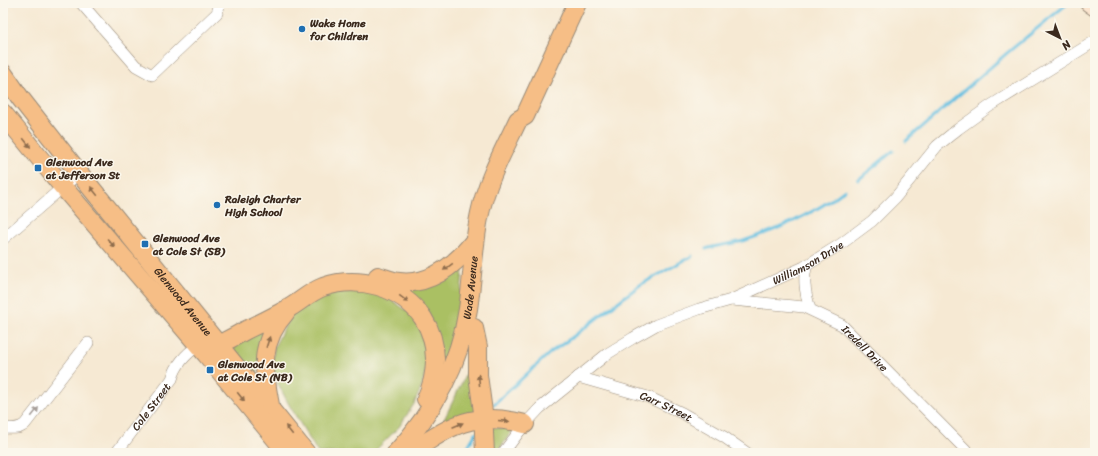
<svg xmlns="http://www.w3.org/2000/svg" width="1098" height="456" viewBox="0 0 1098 456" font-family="Sriracha,sans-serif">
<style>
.green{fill:#aac064;stroke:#727541}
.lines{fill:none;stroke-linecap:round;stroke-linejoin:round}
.stream{stroke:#63bfe1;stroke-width:3}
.minor-casing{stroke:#988a78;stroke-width:12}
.secondary-casing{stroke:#988a78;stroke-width:18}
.primary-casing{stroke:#988a78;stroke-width:20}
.minor{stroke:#fff;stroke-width:11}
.secondary{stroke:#fbe5cf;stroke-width:16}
.primary{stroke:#f6be86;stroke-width:18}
.oneway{fill:#8f6d4d}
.oneway2{fill:#a79f9a}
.poi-dot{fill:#1f6fb2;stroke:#fbf7ec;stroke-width:1.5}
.labels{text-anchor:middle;stroke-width:3;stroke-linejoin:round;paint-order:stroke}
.poi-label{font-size:11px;font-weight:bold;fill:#3b2a1e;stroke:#fbf7ec;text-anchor:start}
.street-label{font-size:11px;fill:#3b2a1e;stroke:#fbf7ec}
</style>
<rect width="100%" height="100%" fill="#fbf7ec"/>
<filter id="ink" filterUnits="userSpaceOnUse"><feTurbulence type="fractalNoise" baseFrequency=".025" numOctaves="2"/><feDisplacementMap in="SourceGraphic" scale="8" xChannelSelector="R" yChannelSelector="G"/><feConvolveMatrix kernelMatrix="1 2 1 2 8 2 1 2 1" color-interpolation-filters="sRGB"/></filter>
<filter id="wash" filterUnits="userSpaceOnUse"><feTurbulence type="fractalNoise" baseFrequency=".012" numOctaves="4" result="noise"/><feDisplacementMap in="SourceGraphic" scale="16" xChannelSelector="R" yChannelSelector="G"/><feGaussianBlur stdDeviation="0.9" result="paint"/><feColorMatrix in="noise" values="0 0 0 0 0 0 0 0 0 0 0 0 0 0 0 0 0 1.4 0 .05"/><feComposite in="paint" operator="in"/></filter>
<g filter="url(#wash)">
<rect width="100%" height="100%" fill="#f6e9d3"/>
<g class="green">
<path d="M 463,261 C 463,297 455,332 443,365 L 396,286 Z"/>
<path d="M 330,289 L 379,291 L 417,318 L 430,351 L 422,386 L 414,404 L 399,427 L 373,453 L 318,453 L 288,403 L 272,372 L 274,347 L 291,315 Z"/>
<path d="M 264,327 L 257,373 L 254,374 L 232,348 Z"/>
<path d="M 471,358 L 480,411 L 441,426 L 465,376 Z"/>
<path d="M 489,427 L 511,429 L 510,434 L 497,453 L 490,453 Z"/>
</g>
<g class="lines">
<g class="stream">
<path d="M 906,141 L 1007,53 L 1067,4"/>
<path d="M 858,180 L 893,151"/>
<path d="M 706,249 C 718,245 731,244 743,241 C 776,231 817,212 845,190"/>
<path d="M 494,404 L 551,352 L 574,336 L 640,285 L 692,256"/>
<path d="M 464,453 L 476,433"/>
</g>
</g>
</g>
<g filter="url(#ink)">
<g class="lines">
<defs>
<g id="minor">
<path d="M 81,3 L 136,66 L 152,75 L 217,13 L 220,3"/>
<path d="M 3,239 L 79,173"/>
<path d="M 807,265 C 802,279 806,296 810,309"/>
<path id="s1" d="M 732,300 L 804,307 L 842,325 L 969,453"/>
<path id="s2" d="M 578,377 L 648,397 L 682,413 L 724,437 L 747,453"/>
<path d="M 3,428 C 11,428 19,430 25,424 L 88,343"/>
<path id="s3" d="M 116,453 L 172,379 C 176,365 187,353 199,345"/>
<path id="s4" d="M 503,453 L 525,424 L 540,408 L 607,354 L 633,338 L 656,325 L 699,309 L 731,300 L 804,267 L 841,244 L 872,221 L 895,198 L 937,146 L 958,129 L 990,106 L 1095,41"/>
</g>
<path id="secondary" d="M 1088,3 L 1095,8"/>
<g id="primary">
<path id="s5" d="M 3,73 L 21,99 L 79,173 L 306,453"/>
<path d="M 3,113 L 63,187 L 206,354 L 287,453"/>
<path d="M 378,276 C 385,278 392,281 399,282 C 432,286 457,263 475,240"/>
<path d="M 474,328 L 478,347 L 478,375 L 483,412 L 485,453"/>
<path d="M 208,349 C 221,344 234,337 246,330 C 261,323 275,316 289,308 C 301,301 310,292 323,287 C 358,275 401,286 423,318 C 439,343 438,374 426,399"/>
<path d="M 270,405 C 263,369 259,342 286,312"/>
<path d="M 412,451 C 426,443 440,432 455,426 C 476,416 503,418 525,424"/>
<path id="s6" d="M 396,453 C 433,413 460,363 468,309 C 473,277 473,244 480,213 C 487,180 504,150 518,120 L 525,116 L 577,3"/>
</g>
</defs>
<use href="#minor" class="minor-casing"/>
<use href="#secondary" class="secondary-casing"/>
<use href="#primary" class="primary-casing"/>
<use href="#minor" class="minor"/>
<use href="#secondary" class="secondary"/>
<use href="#primary" class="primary"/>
</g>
<defs><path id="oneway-solid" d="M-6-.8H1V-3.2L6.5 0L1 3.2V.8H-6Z"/></defs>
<g class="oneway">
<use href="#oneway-solid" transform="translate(27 143) rotate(51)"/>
<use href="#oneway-solid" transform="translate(94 191) rotate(-129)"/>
<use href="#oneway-solid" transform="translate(111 243) rotate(49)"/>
<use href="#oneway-solid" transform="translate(448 267) rotate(144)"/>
<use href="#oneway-solid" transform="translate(404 299) rotate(37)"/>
<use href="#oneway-solid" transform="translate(268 342) rotate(-72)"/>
<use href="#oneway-solid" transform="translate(479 380) rotate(-96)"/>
<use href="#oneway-solid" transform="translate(241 397) rotate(51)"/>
<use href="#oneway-solid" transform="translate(504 421) rotate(5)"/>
<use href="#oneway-solid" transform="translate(458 425) rotate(-23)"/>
<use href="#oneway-solid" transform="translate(289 430) rotate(-128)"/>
</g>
<use class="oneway2" href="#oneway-solid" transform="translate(35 412) rotate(-52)"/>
</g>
<g class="poi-dot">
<circle cx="302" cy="29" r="4"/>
<rect x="34" y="164" width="8" height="8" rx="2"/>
<circle cx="217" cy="205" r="4"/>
<rect x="141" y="240" width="8" height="8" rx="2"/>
<rect x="206" y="366" width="8" height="8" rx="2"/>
</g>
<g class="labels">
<g class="poi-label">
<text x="310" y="27">Wake Home<tspan x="310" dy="13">for Children</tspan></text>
<text x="46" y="166">Glenwood Ave<tspan x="46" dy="13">at Jefferson St</tspan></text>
<text x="225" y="203">Raleigh Charter<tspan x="225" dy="13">High School</tspan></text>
<text x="153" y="242">Glenwood Ave<tspan x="153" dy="13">at Cole St (SB)</tspan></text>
<text x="218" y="368">Glenwood Ave<tspan x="218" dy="13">at Cole St (NB)</tspan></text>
</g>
<g class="street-label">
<text dy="4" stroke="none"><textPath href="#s4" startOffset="366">Williamson Drive</textPath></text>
<text dy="4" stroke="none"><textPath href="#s6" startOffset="185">Wade Avenue</textPath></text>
<text dy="4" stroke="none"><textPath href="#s5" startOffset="291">Glenwood Avenue</textPath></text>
<text dy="4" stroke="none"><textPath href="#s1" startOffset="147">Iredell Drive</textPath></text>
<text dy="4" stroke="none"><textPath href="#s3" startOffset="58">Cole Street</textPath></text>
<text dy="4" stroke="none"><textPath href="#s2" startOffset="93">Carr Street</textPath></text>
</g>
</g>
<rect width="1098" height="456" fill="none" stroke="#fbf7ec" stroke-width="16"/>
<g transform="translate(1060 38) rotate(138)" stroke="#fbf7ec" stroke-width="3" paint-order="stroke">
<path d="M0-3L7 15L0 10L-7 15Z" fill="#3b2a1e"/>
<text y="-6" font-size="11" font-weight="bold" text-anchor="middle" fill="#3b2a1e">N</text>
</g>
</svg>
